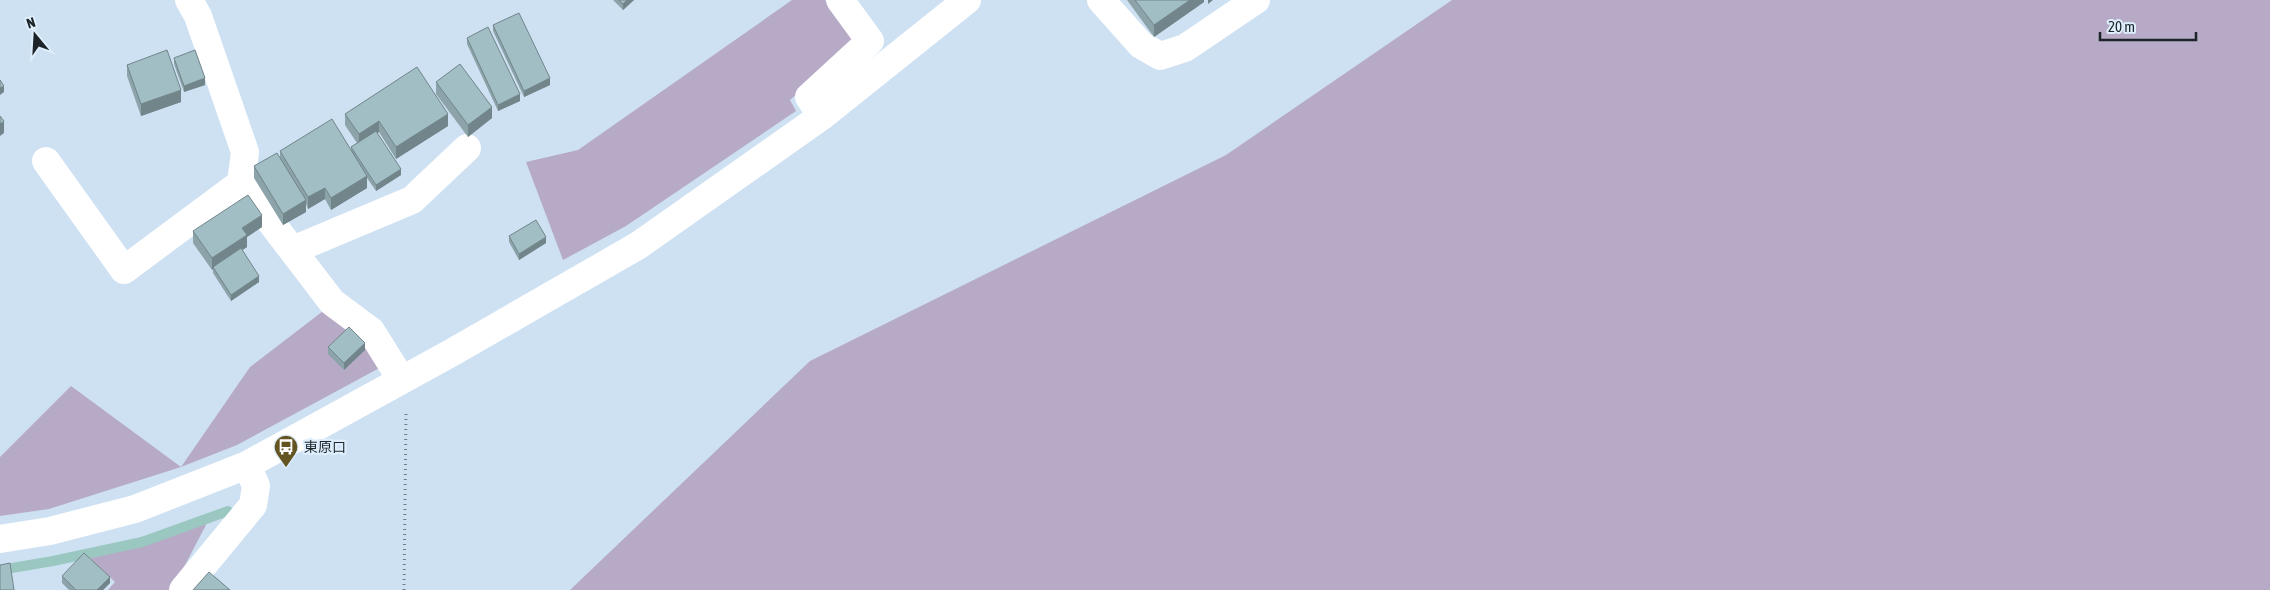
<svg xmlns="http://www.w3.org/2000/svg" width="2270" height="590" viewBox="0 0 2270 590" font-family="'Asap Condensed','Noto Sans JP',sans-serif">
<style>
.green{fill:#b7aac7}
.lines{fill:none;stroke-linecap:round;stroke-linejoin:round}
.stream{stroke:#9ac8c1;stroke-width:10}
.path{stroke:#6d7b86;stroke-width:3;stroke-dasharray:1 4;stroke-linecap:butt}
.minor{stroke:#fff;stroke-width:28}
.wall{fill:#8ba3a9}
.shaded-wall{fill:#71858a}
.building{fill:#a2bec5;stroke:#71858a}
.labels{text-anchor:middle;stroke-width:4.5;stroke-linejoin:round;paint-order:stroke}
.poi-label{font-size:14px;fill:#1c242a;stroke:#deeefc;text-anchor:start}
</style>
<rect width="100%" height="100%" fill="#cee1f3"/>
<g class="green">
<path d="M 792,0 L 825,0 L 858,41 L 790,100 L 796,111 L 626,226 L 563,260 L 526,162 L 578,150 Z"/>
<path d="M 1452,0 L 2270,0 L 2270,590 L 570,590 L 810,361 L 1226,155 Z"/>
<path d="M 327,308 L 385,365 L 237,445 L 181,467 L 49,509 L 0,516 L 0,457 L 71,386 L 181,467 L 250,367 Z"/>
<path d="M 207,523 L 172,590 L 108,590 L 115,582 L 90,558 L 143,546 Z"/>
</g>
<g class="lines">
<path class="stream" d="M 0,570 L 53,561 L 142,542 L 228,511"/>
<path class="path" d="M 404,590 L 406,413"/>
<g class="minor">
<path d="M 189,0 L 198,16 L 245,152 L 241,183 L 332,302 L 371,331 L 401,379"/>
<path d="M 1101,0 L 1141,45 L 1160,56 L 1185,48 L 1256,0"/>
<path d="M 822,116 L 809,97 L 870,41 L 840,0"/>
<path d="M 46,161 L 124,270 L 241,183"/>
<path d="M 293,250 L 412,200 L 467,148"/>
<path d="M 0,539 L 50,531 L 135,509 L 247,465 L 451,353 L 639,245 L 822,116 L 967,0"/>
<path d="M 183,590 L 253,505 L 256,486 L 247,465"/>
</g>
</g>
<g class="wall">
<path d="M 613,0 L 634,0 L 623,10 Z"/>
<path d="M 1127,0 L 1204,0 L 1204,2 L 1154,37 Z"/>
<path d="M 493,25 L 550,85 L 524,97 L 493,31 Z"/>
<path d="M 467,38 L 520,101 L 498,111 L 467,44 Z"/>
<path d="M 174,58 L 205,85 L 184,92 L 174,64 Z"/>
<path d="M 127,65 L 181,102 L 141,116 L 127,76 Z"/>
<path d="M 436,82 L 492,118 L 468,137 L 436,94 Z"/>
<path d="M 345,114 L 448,126 L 396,159 L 379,132 L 377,133 L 401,175 L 376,191 L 367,178 L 367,188 L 331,210 L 325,199 L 308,209 L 306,204 L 306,212 L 283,225 L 254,178 L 254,166 L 280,158 L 280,151 L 351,150 L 351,147 L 357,143 L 345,125 Z"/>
<path d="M 262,227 L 247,237 L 247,247 L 242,250 L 259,282 L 231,301 L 213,273 L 213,269 L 212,270 L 193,243 L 193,231 Z"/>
<path d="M 509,236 L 546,243 L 519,260 L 509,242 Z"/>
<path d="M 328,347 L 365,350 L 344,370 L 328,354 Z"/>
<path d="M 62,576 L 110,583 L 103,590 L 69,590 L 62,583 Z"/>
</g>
<g class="shaded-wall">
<path d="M 627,0 L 634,0 L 623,10 L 623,4 Z"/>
<path d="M 1190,0 L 1204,0 L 1204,2 L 1154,37 L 1154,25 Z"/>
<path d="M 1208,0 L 1213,0 L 1208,4 Z"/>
<path d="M 205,78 L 205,85 L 184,92 L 184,86 Z"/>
<path d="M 550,78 L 550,85 L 524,97 L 524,91 Z"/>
<path d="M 4,86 L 4,92 L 0,95 L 0,88 Z"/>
<path d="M 181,90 L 181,102 L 141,116 L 141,104 Z"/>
<path d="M 520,94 L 520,101 L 498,111 L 498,105 Z"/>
<path d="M 492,107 L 492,118 L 468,137 L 468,125 Z"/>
<path d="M 448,114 L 448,126 L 396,159 L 396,147 Z"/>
<path d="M 4,121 L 4,133 L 0,136 L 0,124 Z"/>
<path d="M 379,121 L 379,132 L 359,146 L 359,134 Z"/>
<path d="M 401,169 L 401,175 L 376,191 L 376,185 Z"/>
<path d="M 367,176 L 367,188 L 331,210 L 331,198 Z"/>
<path d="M 325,188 L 325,199 L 308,209 L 308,197 Z"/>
<path d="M 306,200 L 306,212 L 283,225 L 283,214 Z"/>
<path d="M 262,215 L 262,227 L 247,237 L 247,247 L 214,269 L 213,267 L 213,269 L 212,270 L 212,258 L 242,228 Z"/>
<path d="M 546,237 L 546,243 L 519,260 L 519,254 Z"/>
<path d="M 259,276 L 259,282 L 231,301 L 231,295 Z"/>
<path d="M 365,343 L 365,350 L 344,370 L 344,363 Z"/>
<path d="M 110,577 L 110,583 L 103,590 L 97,590 Z"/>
</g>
<g class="building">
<path d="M 619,0 L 627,0 L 623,4 Z"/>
<path d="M 1135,0 L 1190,0 L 1154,25 Z"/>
<path d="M 519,13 L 550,78 L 524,91 L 493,25 Z"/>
<path d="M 488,27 L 520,94 L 498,105 L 467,38 Z"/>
<path d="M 167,50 L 181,90 L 141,104 L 127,65 Z"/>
<path d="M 195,50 L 205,78 L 184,86 L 174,58 Z"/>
<path d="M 460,64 L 492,107 L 468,125 L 436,82 Z"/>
<path d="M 417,67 L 448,114 L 396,147 L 379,121 L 359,134 L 345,114 Z"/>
<path d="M 0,80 L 4,86 L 0,88 Z"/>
<path d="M 0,116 L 4,121 L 0,124 Z"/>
<path d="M 332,119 L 367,176 L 331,198 L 325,188 L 308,197 L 280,151 Z"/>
<path d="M 376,131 L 401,169 L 376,185 L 351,147 Z"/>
<path d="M 277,153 L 306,200 L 283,214 L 254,166 Z"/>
<path d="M 248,195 L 262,215 L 242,228 L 247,235 L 212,258 L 193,231 Z"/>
<path d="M 536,220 L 546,237 L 519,254 L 509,236 Z"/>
<path d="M 241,248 L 259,276 L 231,295 L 213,267 Z"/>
<path d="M 349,327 L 365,343 L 344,363 L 328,347 Z"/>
<path d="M 84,553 L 110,577 L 97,590 L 76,590 L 62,576 Z"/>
<path d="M 10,563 L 14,590 L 0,590 L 0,565 Z"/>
<path d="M 209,572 L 230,590 L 193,590 Z"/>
</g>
<defs>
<symbol id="bus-pin" viewBox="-11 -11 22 30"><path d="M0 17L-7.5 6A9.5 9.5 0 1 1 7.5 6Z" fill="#635421" stroke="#deeefc"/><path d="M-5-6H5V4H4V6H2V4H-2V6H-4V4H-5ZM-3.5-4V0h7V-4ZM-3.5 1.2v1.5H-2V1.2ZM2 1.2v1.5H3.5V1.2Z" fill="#fff"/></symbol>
</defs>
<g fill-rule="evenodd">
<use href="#bus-pin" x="272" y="433" width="28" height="38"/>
</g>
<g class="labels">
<g class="poi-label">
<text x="304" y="452">東原口</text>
</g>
</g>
<g transform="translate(35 35) rotate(342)" stroke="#deeefc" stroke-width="4" paint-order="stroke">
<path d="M0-4L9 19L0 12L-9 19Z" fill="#1c242a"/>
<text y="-8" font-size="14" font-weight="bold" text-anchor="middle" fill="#1c242a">N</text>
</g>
<path d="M2100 32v8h96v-8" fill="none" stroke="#1c242a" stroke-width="2.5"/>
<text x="2108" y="32" font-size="15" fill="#1c242a" stroke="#deeefc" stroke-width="4" paint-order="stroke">20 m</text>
</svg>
